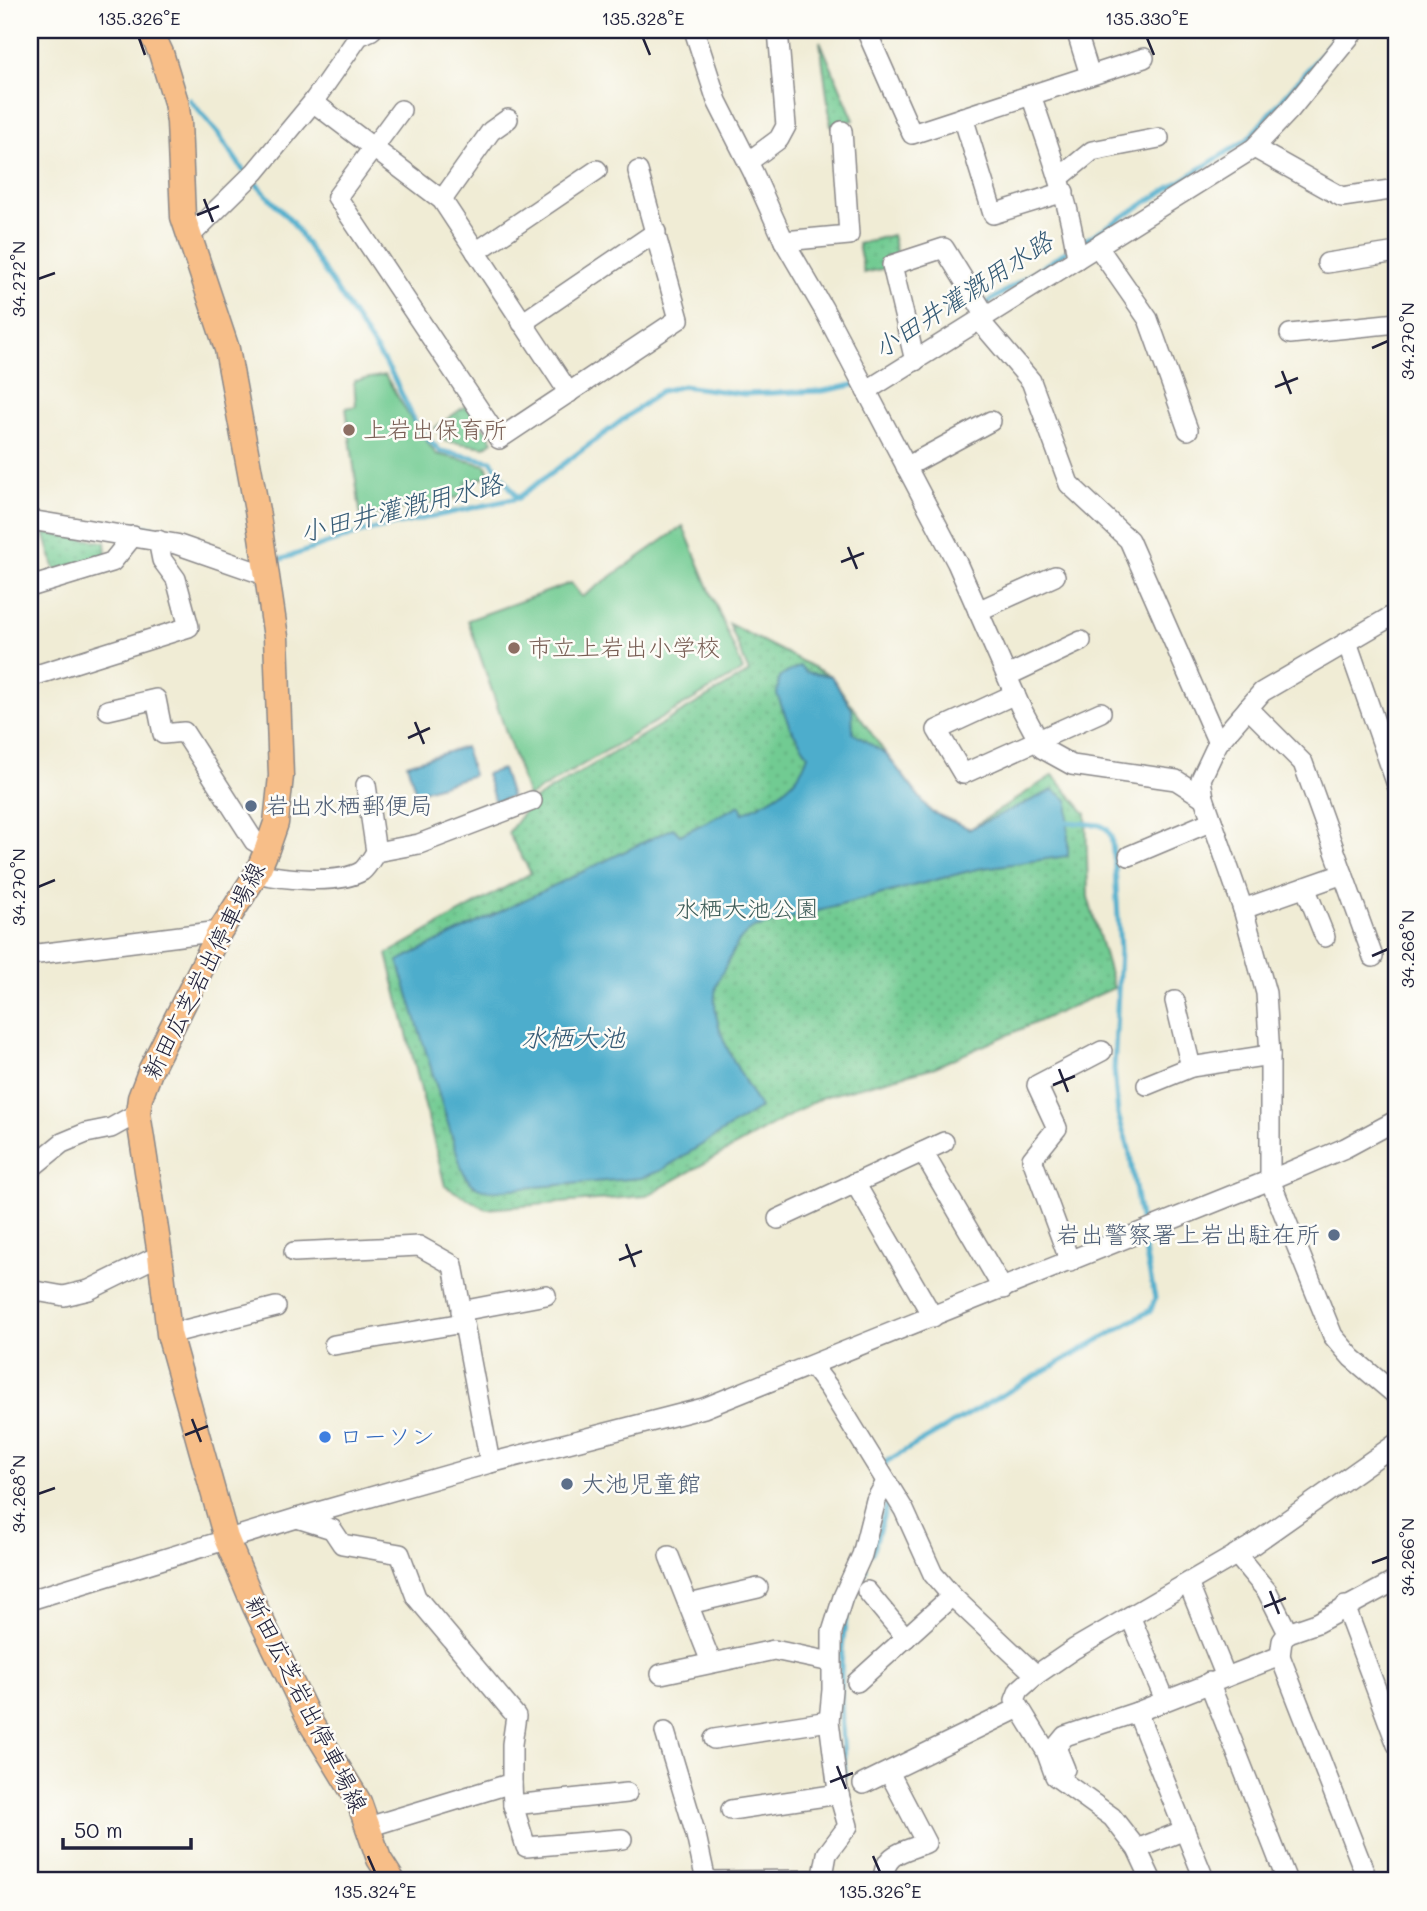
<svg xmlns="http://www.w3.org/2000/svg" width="1427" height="1911" viewBox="0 0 1427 1911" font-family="Mali,'Klee One',sans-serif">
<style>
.park{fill:url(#park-dots);stroke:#4a7666;stroke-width:2}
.pitch{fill:#71cb92;stroke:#4a7666;stroke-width:2}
.water{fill:#4eadcc;stroke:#386884;stroke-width:2}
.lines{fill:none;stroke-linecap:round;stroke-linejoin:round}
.stream{stroke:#4eadcc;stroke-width:5}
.minor-casing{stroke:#898788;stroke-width:22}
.major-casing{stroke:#898788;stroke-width:27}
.minor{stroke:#fff;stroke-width:19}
.major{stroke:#f7be88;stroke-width:24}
.ticks{fill:none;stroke:#22223b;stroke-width:2.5}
.education-dot{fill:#8d6e63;stroke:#fdfcf7;stroke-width:2.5}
.service-dot{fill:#5c6f8a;stroke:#fdfcf7;stroke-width:2.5}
.shop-dot{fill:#3f7fe0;stroke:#fdfcf7;stroke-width:2.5}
.labels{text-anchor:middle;stroke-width:5;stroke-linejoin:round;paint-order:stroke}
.education-label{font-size:24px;fill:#785e54;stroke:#fdfcf7;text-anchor:start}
.service-label{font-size:24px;fill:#4e5e75;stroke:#fdfcf7;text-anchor:start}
.park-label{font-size:24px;fill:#3e5d59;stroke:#fdfcf7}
.street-label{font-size:24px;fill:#22223b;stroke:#fdfcf7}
.shop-label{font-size:24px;fill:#366cbe;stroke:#fdfcf7;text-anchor:start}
.water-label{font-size:26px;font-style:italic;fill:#345a75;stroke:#fdfcf7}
.neatline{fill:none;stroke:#22223b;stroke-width:2.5}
.ticks-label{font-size:18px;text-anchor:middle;fill:#22223b}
</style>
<defs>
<pattern id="park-dots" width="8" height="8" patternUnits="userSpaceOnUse" patternTransform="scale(1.75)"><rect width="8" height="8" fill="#71cb92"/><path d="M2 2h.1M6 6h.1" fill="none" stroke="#62ae7f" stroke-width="1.8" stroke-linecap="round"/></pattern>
</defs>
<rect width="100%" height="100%" fill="#fdfcf7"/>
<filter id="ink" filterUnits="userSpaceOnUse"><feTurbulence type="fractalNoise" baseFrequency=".0143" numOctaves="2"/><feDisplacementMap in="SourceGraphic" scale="14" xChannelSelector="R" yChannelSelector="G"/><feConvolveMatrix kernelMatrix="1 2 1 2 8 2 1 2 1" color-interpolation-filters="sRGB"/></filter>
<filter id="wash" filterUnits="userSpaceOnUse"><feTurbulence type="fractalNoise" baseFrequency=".00686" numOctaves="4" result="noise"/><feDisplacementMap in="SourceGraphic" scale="28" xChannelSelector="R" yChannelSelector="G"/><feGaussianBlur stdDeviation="1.57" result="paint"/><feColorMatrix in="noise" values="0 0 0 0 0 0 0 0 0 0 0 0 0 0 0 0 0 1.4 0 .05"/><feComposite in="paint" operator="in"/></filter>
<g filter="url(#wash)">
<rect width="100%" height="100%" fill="#f0ecd5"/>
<g class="park">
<path d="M 820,41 L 854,120 L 831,126 Z"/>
<path d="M 892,235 L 897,255 L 884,259 L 886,268 L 864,273 L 858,244 Z"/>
<path d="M 467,405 L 493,441 L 485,447 L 445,441 L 435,428 Z"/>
<path d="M 44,533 L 105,542 L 106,555 L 55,570 Z"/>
<path d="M 729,624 L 831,676 L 886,754 L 931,812 L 970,829 L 1053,775 L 1086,814 L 1088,897 L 1114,988 L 935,1067 L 823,1097 L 646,1196 L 486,1209 L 445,1186 L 387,954 L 531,873 L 508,833 L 532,801 L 749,672 Z"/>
</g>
<g class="pitch">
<path d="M 385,375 L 412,421 L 436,454 L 486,465 L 490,476 L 466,482 L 469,495 L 361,518 L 346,408 L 356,406 L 354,381 Z"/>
<path d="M 683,526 L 743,670 L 528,797 L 468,620 L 571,583 L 582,597 Z"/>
</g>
<g class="water">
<path d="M 800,666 L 806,672 L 831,676 L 852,709 L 853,733 L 886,754 L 931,812 L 970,829 L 1053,790 L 1068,800 L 1068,856 L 977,869 L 754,928 C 739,937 735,947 728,962 C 724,969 718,979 716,987 C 708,1028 742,1074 760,1108 L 660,1171 L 641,1178 L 489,1191 C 473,1187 467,1182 461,1166 L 398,961 L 673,828 L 680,835 L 740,805 L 743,813 C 772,799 798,788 808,755 L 790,727 L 777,694 L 779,677 Z"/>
<path d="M 465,747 L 473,775 L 416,793 L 407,764 Z"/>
<path d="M 502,769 L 511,797 L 495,802 L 486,774 Z"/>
</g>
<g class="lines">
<g class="stream">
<path d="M 190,100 L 217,132 L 243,170 L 292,222 L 392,374 L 418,428 L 440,451 L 491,461 L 518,498"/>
<path d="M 1079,244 L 1248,139 L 1342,30"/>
<path d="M 984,305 L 1070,249"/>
<path d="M 105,523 L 150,527 L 171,535"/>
<path d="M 279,560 L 362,532 L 518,498 L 661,391 L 683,386 L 744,394 L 823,391 L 858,384"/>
<path d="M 882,1468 L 887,1461 L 1151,1310 L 1155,1298 L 1146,1256 L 1129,1149 L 1118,1115 L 1114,1069 L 1120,951 L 1115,867 L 1111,836 L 1107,829 L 1100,825 L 1068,822"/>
<path d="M 872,1553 L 888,1501 L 885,1496"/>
<path d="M 845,1776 C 842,1728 837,1666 846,1619 C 850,1602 860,1585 866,1569"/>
</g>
</g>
</g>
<g filter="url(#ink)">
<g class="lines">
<defs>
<g id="minor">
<path d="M 694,30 L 717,101 L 753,172 L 784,241 L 823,308 L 957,563 L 1020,706 L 1043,749 L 1072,765 L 1176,780 L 1204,798"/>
<path d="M 866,30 L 912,134 L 1031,95"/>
<path d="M 1076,30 L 1090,75"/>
<path d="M 313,102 L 442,200 L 569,393"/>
<path d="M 401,110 L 337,197 L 499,439 L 679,319 L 638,171"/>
<path d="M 963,117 L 993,214 L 1064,192"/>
<path d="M 1254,148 L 1342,197 L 1397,189"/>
<path d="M 748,162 L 779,139 L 786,126 L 778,30"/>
<path d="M 1059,178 L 1092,151 L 1159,138"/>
<path d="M 442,200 L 491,131 L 508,119"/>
<path d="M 189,237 L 255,172 L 313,102 L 359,36 L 372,30"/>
<path d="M 784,241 L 849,235 L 842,131"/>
<path d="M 1098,247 L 1148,319 L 1188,430"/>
<path d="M 476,252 L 597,170"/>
<path d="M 1077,259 C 1070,202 1049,149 1031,95 L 1144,58"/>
<path d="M 1327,263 L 1397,252"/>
<path d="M 979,320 L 1031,381 L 1069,484 L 1129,540 L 1218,743"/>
<path d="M 522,323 L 656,232"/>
<path d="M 1290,334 L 1397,323"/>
<path d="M 915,361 L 892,265 L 944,248 L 986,316"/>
<path d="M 866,391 L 1254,148 L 1290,110 L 1355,30"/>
<path d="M 906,467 L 991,421"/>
<path d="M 30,520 L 176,544 L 268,576"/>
<path d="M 30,587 L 112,562 L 133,536"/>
<path d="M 978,611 L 1055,576"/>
<path d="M 1397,613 L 1262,692 L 1218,743 L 1201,779 L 1204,798 L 1243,909 L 1266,993 L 1270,1055 L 1270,1180 L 1333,1336 L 1352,1358 L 1397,1396"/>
<path d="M 1347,642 L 1397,785"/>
<path d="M 1007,676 L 1081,641"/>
<path d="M 30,677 L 189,627 L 176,579 L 162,560 L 158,540"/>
<path d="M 1015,694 L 937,730 L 963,774 L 1101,712"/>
<path d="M 1248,708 L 1303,763 L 1373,957"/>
<path d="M 108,710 L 156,699 L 163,734 L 184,732 L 254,841 L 267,849"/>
<path d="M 366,785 L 376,852"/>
<path d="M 1129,856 L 1212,821"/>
<path d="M 257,873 C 282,879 339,885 362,871 C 367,867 372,858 376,852 L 419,844 L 532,801"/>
<path d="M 1305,887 L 1325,937"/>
<path d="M 1243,909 L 1343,874"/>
<path d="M 30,955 L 220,931"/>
<path d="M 1175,1001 L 1191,1067"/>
<path d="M 1147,1085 L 1191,1067 L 1270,1055"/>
<path d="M 923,1152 L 1003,1289"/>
<path d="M 30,1169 L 62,1143 L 86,1133 L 111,1128 L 138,1113"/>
<path d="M 855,1183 L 933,1317"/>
<path d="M 778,1219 L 944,1142"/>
<path d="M 294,1252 L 419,1246 L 453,1265 L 490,1463"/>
<path d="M 1070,1262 L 1032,1159 L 1057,1128 L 1037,1085 L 1102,1051"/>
<path d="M 30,1290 L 64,1296 L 89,1290 L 160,1255"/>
<path d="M 461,1311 L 546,1295"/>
<path d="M 169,1334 L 276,1307"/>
<path d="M 334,1345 L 463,1323"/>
<path d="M 812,1366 L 829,1388 L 904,1510 L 933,1574 L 952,1596 L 1036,1675"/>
<path d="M 1395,1446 L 1397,1471"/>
<path d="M 297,1518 L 332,1529 L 342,1544 L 400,1554 L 416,1597 L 516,1716 L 512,1744 L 512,1783 L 368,1827"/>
<path d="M 1236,1554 L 1267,1591 L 1288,1633"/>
<path d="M 669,1556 L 711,1662"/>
<path d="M 1188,1583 L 1226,1677"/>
<path d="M 867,1591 L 906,1638"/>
<path d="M 30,1600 L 297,1518 L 490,1463 L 704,1408 L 1270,1180 L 1345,1148 L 1397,1120"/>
<path d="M 689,1604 L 758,1588"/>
<path d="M 1345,1606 L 1397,1745"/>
<path d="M 1130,1616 L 1165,1700"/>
<path d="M 1280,1656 L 1368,1881"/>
<path d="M 661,1674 L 774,1650 L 831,1662"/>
<path d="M 857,1682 L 952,1596"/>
<path d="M 1209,1682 L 1287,1881"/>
<path d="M 1137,1712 L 1205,1881"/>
<path d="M 665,1732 L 696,1835 L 706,1881 L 822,1880"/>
<path d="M 714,1739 L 829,1721"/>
<path d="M 1065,1769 L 1056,1747 L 1065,1736 L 1137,1712 L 1280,1656 L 1282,1641 L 1288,1633 L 1317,1623 L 1397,1580"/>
<path d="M 512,1783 L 513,1805 L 526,1847 L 622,1839"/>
<path d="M 863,1784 L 1019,1708"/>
<path d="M 513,1805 L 627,1793"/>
<path d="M 731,1810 L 839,1794"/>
<path d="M 1137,1849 L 1185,1830"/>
<path d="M 822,1881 L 827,1854 L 848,1826 L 838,1791 L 829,1721 L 832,1690 L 832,1632 L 843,1597 L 862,1555 L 876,1500 L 886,1482"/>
<path d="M 883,1881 C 884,1852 903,1852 926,1843 L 889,1772"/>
<path d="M 1152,1881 L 1137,1849 L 1112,1817 L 1055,1776 L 1046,1751 L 1015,1700 L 1019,1690 L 1036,1675 L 1074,1649 L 1251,1546 L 1397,1443"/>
</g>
<path id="major" d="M 150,30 L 161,53 L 176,102 L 179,122 L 183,217 L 227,349 L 258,516 L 276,637 L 281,776 L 276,823 L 267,849 L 257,873 L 220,931 L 151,1069 L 140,1098 L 138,1113 L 160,1255 L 169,1334 L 226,1538 L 255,1607 L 312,1725 L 359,1802 L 379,1859 L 393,1881"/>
</defs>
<use href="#minor" class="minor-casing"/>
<use href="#major" class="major-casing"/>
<use href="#minor" class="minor"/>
<use href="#major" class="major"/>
</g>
</g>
<path class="ticks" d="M 139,38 L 145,55M 643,38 L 650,55M 1147,38 L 1154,55M 204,199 L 213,222M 197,215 L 219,206M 38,279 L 55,273M 1372,348 L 1388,341M 1282,371 L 1291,394M 1275,387 L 1298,378M 848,547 L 857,569M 841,562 L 864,553M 415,722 L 424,744M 408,738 L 430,728M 38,887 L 55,880M 1372,956 L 1388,949M 1059,1069 L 1068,1092M 1053,1085 L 1075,1076M 626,1244 L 635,1267M 619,1260 L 642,1251M 192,1419 L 201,1442M 185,1435 L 208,1426M 38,1494 L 55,1488M 1372,1563 L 1388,1557M 1270,1591 L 1279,1614M 1264,1607 L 1286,1598M 837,1766 L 846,1789M 830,1782 L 853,1773M 368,1856 L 375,1872M 873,1856 L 880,1872"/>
<g class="education-dot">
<circle cx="349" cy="430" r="7"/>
<circle cx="514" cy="648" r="7"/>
</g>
<g class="service-dot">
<circle cx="251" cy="806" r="7"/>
<circle cx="1334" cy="1235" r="7"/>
<circle cx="567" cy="1484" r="7"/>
</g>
<circle class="shop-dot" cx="325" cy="1437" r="7"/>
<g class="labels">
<g class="education-label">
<text x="363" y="438">上岩出保育所</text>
<text x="528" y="656">市立上岩出小学校</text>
</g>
<g class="service-label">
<text x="265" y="814">岩出水栖郵便局</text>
<text x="1320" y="1243" text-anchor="end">岩出警察署上岩出駐在所</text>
<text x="581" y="1492">大池児童館</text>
</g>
<g class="park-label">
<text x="747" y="917">水栖大池公園</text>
</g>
<g class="street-label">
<text transform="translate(204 971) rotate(-63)" y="8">新田広芝岩出停車場線</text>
<text transform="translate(306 1704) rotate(63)" y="8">新田広芝岩出停車場線</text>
</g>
<g class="shop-label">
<text x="339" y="1445">ローソン</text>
</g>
<g class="water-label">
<text transform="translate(963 295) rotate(-33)" y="9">小田井灌漑用水路</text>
<text transform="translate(401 508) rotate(-14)" y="9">小田井灌漑用水路</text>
<text x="573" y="1047">水栖大池</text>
</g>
</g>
<rect width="1427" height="1911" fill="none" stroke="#fdfcf7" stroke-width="77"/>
<path d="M63 1838v10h128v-10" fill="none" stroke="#22223b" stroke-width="3.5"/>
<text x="74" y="1838" font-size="21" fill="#22223b" stroke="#fdfcf7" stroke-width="5" paint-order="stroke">50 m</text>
<rect x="38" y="38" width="1350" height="1834" class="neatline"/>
<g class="ticks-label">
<text x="139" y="25">135.326°E</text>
<text x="643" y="25">135.328°E</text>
<text x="1147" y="25">135.330°E</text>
<text transform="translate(19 279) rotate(-90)" y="6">34.272°N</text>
<text transform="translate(1408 341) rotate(-90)" y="6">34.270°N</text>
<text transform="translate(19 887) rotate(-90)" y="6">34.270°N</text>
<text transform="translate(1408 949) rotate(-90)" y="6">34.268°N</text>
<text transform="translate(19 1494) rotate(-90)" y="6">34.268°N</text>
<text transform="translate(1408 1557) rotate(-90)" y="6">34.266°N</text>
<text x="375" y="1898">135.324°E</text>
<text x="880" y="1898">135.326°E</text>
</g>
</svg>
